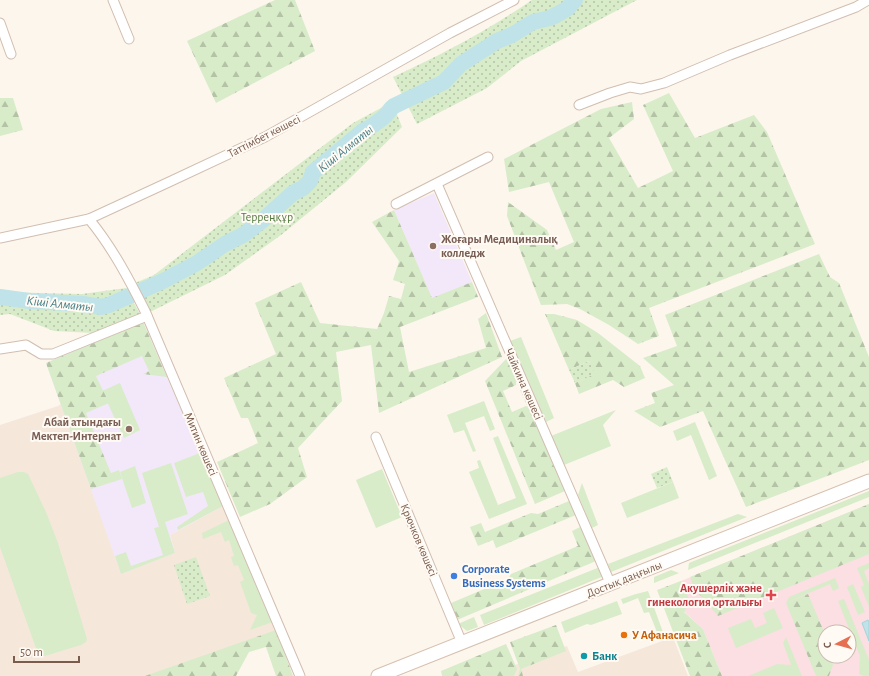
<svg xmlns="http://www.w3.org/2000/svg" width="869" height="676" viewBox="0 0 869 676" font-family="'Alegreya Sans',sans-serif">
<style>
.residential{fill:#f5e8da}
.education{fill:#f3e8fa}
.medical{fill:#fbdfe3;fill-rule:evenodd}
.grass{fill:#d8ecc9}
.forest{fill:url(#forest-firs)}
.park{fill:url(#park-dots)}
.water{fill:#bfe3e8;stroke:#a5d3da}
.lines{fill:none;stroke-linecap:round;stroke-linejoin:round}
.river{stroke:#bfe3e8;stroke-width:16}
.minor-casing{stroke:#d1beb0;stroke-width:11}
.secondary-casing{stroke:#d6c0b0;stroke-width:15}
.minor{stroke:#fff;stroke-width:9}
.secondary{stroke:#fff;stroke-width:13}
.education-dot{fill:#8d6e63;stroke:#fffaf3;stroke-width:1.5}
.shop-dot{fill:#3f7fe0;stroke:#fffaf3;stroke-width:1.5}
.health-dot{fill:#e0444e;stroke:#fffaf3;stroke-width:1.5}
.food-dot{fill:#e8710a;stroke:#fffaf3;stroke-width:1.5}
.culture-dot{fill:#0f9aa8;stroke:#fffaf3;stroke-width:1.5}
.labels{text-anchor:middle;stroke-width:4;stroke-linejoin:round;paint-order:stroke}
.street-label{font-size:12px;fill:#7a5c4d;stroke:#fffaf3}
.park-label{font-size:12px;fill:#537a41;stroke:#fffaf3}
.education-label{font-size:12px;font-weight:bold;fill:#785e54;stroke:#fffaf3;text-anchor:start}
.shop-label{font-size:12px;font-weight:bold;fill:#366cbe;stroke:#fffaf3;text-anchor:start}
.health-label{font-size:12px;font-weight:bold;fill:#be3a42;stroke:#fffaf3;text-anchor:end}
.food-label{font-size:12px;font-weight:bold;fill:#c56008;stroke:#fffaf3;text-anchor:start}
.culture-label{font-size:12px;font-weight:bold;fill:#0d838f;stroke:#fffaf3;text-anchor:start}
.water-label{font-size:13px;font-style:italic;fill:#437c86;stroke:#fffaf3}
</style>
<defs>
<pattern id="forest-firs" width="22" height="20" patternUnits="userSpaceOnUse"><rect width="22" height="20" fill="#d8ecc9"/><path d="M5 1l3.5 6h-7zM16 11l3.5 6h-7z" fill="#b4c2a5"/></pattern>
<pattern id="park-dots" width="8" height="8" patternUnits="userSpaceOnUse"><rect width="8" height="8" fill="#d8ecc9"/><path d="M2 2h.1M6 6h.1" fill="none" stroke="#b4c2a5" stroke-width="1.8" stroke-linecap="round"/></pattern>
</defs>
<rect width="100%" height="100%" fill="#fdf6ec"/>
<g class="residential">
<path d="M 61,404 L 121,573 L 175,553 L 170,535 L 223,506 L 277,632 L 151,676 L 0,676 L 0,425 L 58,406 Z"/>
<path d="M 673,637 L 688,676 L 485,676 L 567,646 L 578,672 Z"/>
</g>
<g class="education">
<path d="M 434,193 L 472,282 L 432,299 L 394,210 Z"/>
<path d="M 143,322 L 223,506 L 170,535 L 175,553 L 121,574 L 46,363 Z"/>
</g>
<path class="medical" d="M 869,504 L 869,676 L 722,676 L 703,629 L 677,605 L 669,586 ZM 825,632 L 849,632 L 849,656 L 825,656 Z"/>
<g class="grass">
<path d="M 521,337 L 554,418 L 546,422 L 510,341 Z"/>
<path d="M 120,383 L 140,430 L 124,438 L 102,391 Z"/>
<path d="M 484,401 L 495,429 L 490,431 L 484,416 L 465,423 L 476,451 L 473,452 L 464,430 L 454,433 L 447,415 Z"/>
<path d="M 616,410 L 603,425 L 611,446 L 564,465 L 551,436 Z"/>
<path d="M 695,422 L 717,476 L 709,480 L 691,435 L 677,441 L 673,431 Z"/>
<path d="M 498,436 L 527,504 L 489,519 L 469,472 L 479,468 L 477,461 L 480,460 L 498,505 L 516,498 L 493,438 Z"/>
<path d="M 200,453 L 223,506 L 178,530 L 177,527 L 208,506 L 203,492 L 186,497 L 174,463 Z"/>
<path d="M 171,463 L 188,514 L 165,522 L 175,553 L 121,574 L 115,556 L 126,552 L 131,566 L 163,555 L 154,528 L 159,527 L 142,473 Z"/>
<path d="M 135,466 L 146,503 L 132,508 L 120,472 Z"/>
<path d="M 382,469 L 402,517 L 376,528 L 356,480 Z"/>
<path d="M 18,472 L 24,472 L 28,474 L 46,512 L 58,543 L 87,639 L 86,642 L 81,645 L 45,656 L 40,655 L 37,651 L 0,547 L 0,478 Z"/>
<path d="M 673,482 L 679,498 L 627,518 L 621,503 Z"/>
<path d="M 582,483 L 598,525 L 592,528 L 578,495 Z"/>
<path d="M 869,491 L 869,497 L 688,570 L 689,563 Z"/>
<path d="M 738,514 L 747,517 L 611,572 L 608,564 Z"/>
<path d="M 229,520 L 273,622 L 250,630 L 257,615 L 251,613 L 240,582 L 244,580 L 238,565 L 234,566 L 231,557 L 234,556 L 229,540 L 225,542 L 221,532 L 203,539 L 202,533 Z"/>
<path d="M 869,563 L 869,568 L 864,571 L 869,584 L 869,607 L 861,587 L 864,585 L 857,568 Z"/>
<path d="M 600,567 L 604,576 L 484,625 L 480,615 Z"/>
<path d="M 671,570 L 679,573 L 654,583 L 654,577 Z"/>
<path d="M 835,578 L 839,588 L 833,591 L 830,584 L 786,603 L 789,597 Z"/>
<path d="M 853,584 L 865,612 L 858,615 L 847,587 Z"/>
<path d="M 648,591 L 664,635 L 659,637 L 649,612 L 644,613 L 638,598 L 623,604 L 621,599 L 636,594 Z"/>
<path d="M 844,599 L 869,660 L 869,676 L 864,676 L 859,674 L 860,656 L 838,601 Z"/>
<path d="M 617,601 L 622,614 L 591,625 L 587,624 L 565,633 L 561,622 Z"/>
<path d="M 774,608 L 783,628 L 736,648 L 728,628 L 751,619 L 755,628 L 767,623 L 763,613 Z"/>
<path d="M 474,617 L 478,627 L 467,631 L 458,624 Z"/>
<path d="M 786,637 L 802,676 L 748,676 L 777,664 L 791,665 L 783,643 Z"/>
</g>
<g class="forest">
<path d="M 275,0 L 295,0 L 315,51 L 216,103 L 187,41 Z"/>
<path d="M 669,93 L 695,138 L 754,115 L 767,132 L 815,244 L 649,308 L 659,336 L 638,344 L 609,325 L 580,309 L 567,304 L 541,305 L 507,216 L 508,202 L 547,230 L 556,250 L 574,242 L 549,182 L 509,192 L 504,159 L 601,109 L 632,102 L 634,119 L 609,138 L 638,188 L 673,171 L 643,105 Z"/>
<path d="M 0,98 L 13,98 L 23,130 L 0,136 Z"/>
<path d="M 394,210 L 432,298 L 472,282 L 478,297 L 400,327 L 409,372 L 486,348 L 478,319 L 486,313 L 502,357 L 379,413 L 371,345 L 336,352 L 342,401 L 298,448 L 307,477 L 270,504 L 240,517 L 217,462 L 258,443 L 248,418 L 241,418 L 224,378 L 276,354 L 255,303 L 301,282 L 320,323 L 377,329 L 384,313 L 389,296 L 401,299 L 405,284 L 393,280 L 399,261 L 372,222 Z"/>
<path d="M 819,254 L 830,277 L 839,283 L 869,357 L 869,460 L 746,507 L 703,411 L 660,427 L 634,411 L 655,403 L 651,393 L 674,385 L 643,358 L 677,346 L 665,315 Z"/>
<path d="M 545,314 L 554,314 L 577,320 L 598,333 L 640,366 L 645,378 L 624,387 L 613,380 L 579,394 L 575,383 L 594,374 L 589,361 L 569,370 Z"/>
<path d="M 143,322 L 167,377 L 143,374 L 149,371 L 142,356 L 96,376 L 109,403 L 86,413 L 111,473 L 119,470 L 122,479 L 91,489 L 46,363 Z"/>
<path d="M 507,358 L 516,379 L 516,385 L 503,391 L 512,412 L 526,406 L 529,408 L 565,491 L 535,504 L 485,381 Z"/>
<path d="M 569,501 L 576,515 L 496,548 L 493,540 L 478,546 L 470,527 L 481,523 L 485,532 L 531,513 L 538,514 Z"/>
<path d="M 869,504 L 869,554 L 718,616 L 694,588 L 690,577 Z"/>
<path d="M 582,526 L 596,561 L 457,620 L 451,603 L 508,579 L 511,574 L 578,546 L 572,531 Z"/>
<path d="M 681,581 L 690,602 L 684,612 L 703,629 L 722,676 L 690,676 L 657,590 Z"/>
<path d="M 808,594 L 825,634 L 825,656 L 834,656 L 835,659 L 829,676 L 816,676 L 786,603 Z"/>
<path d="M 556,625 L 566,651 L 521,669 L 523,676 L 518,676 L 520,669 L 510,642 Z"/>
<path d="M 276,630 L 293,676 L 276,676 L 266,647 L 249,652 L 236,676 L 145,676 Z"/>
<path d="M 506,644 L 517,669 L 514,676 L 442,676 L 441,671 Z"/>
</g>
<g class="park">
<path d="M 532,0 L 637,0 L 521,61 L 487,88 L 417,124 L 393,77 C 441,55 488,30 532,0 Z"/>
<path d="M 392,102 L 402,127 L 346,182 L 281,235 L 225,275 L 150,312 L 135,283 L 154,275 L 353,123 Z"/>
<path d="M 126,288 L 141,316 L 93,333 L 54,331 L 10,314 L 0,315 L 0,292 L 82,294 Z"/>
<path d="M 589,361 L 595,374 L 575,383 L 569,370 Z"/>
<path d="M 667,467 L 673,482 L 657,488 L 651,474 Z"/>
<path d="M 196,557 L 210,596 L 187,604 L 174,565 Z"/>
</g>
<path class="water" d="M 868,620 L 869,622 L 869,641 L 862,623 Z"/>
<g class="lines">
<path class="river" d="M 0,297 L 29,301 L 83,304 L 101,307 L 109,305 L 163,281 L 197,263 L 225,244 L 243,235 L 263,220 L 293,193 L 303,188 L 310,181 L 313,172 L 317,169 L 363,131 C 371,127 378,122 385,116 C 388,113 390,109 394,106 L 444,82 L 461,64 L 497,41 L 512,35 L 533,22 L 550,18 L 560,13 L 568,8 L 575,0"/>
<defs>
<g id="minor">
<path d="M 113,0 L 129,39"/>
<path d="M 0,23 L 11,54"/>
<path d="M 579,105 L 610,93 L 630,87 L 641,89 L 664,83 L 730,55 L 856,7 L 868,0"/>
<path d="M 437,184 L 611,585"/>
<path d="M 396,204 L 488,157"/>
<path d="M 89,219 C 112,247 129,279 145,311 L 300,676"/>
<path d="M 0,238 L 89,219 L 169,182 L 265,137 L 450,33 L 514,0"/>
<path d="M 0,349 L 26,345 L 41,354 L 53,354 L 147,316"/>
<path d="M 376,437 L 462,643"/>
</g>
<path id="secondary" d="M 378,676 L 869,481"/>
</defs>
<use href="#minor" class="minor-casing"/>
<use href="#secondary" class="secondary-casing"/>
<use href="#minor" class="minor"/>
<use href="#secondary" class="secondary"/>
</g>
<g class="education-dot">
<circle cx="433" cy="246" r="4"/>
<circle cx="129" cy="429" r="4"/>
</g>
<circle class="shop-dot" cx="454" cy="576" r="4"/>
<path class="health-dot" d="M769 589h4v4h4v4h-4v4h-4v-4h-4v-4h4z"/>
<circle class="food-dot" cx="624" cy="635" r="4"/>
<circle class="culture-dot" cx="584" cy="656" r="4"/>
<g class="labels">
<g class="street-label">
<text transform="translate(264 136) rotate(-27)" y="4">Таттімбет көшесі</text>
<text transform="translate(524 384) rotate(66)" y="4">Чайкина көшесі</text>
<text transform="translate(201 444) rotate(67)" y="4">Митин көшесі</text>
<text transform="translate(419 540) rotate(67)" y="4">Крючков көшесі</text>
<text transform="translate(624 579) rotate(-22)" y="4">Достық даңғылы</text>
</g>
<g class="park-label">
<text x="267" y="221">Терреңқұр</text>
</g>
<g class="education-label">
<text x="441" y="243">Жоғары Медициналық<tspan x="441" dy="14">колледж</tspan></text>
<text x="121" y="426" text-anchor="end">Абай атындағы<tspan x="121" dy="14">Мектеп-Интернат</tspan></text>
</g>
<g class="shop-label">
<text x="462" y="573">Corporate<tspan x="462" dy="14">Business Systems</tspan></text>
</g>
<g class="health-label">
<text x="762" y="592">Акушерлік және<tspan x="762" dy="14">гинекология орталығы</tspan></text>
</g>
<g class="food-label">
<text x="632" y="639">У Афанасича</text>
</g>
<g class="culture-label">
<text x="592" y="660">Банк</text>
</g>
<g class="water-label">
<text transform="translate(345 148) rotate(-39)" y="5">Кіші Алматы</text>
<text transform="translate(60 303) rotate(6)" y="5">Кіші Алматы</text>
</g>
</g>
<g transform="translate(837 644) rotate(264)"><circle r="19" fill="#fffaf3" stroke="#cabbb1"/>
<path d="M0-3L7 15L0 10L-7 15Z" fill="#e76f51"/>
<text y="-6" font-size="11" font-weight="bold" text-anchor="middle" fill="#7a5c4d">С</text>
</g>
<path d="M14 656v6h65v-6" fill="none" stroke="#7a5c4d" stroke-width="2"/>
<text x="20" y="656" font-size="12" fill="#7a5c4d" stroke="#fffaf3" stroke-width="3" paint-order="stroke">50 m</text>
</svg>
